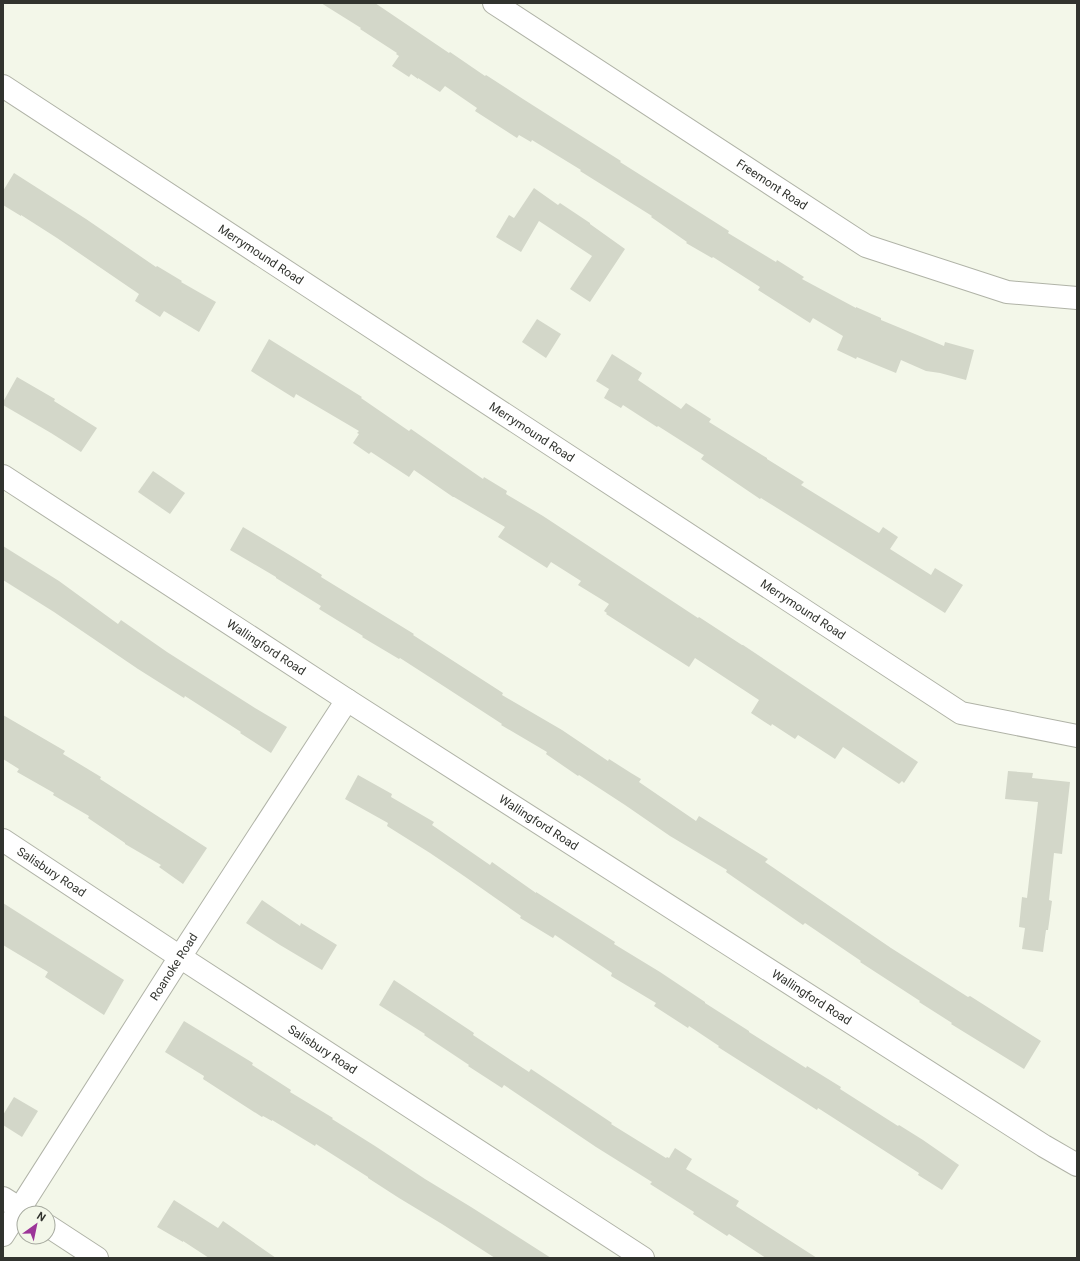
<svg xmlns="http://www.w3.org/2000/svg" width="1080" height="1261" viewBox="0 0 1080 1261" font-family="Roboto,sans-serif">
<style>
.building{fill:#d3d7c9}
.lines{fill:none;stroke-linecap:round;stroke-linejoin:round}
.minor-casing{stroke:#b0b3a7;stroke-width:24}
.minor{stroke:#fff;stroke-width:22}
.labels{text-anchor:middle;stroke-width:3.5;stroke-linejoin:round;paint-order:stroke}
.street-label{font-size:12px;fill:#31332e;stroke:#f3f7e9}
</style>
<rect width="100%" height="100%" fill="#f3f7e9"/>
<g class="building">
<path d="M 321,3 L 375,3 L 449,53 L 450,52 L 485,76 L 486,75 L 523,99 L 556,120 L 621,161 L 620,162 L 729,231 L 728,233 L 776,262 L 777,260 L 804,277 L 802,279 L 856,308 L 856,307 L 881,318 L 881,320 L 944,346 L 945,342 L 974,350 L 966,380 L 940,373 L 926,371 L 901,360 L 896,373 L 857,357 L 856,359 L 837,350 L 843,336 L 813,318 L 810,323 L 758,290 L 760,287 L 713,257 L 712,258 L 686,243 L 687,242 L 651,217 L 652,216 L 580,171 L 581,170 L 532,140 L 531,142 L 519,135 L 517,138 L 475,111 L 477,108 L 445,86 L 440,92 L 418,78 L 418,79 L 411,74 L 409,77 L 392,66 L 399,56 L 396,54 L 397,53 L 360,29 L 361,28 Z"/>
<path d="M 14,173 L 86,219 L 156,267 L 157,266 L 182,281 L 181,282 L 216,302 L 199,332 L 164,311 L 160,317 L 135,301 L 139,294 L 57,238 L 21,215 L 21,216 L 3,205 L 3,191 Z"/>
<path d="M 534,188 L 558,205 L 560,203 L 590,223 L 590,224 L 625,249 L 590,302 L 570,289 L 592,256 L 539,221 L 521,252 L 496,237 L 509,215 L 514,218 Z"/>
<path d="M 537,319 L 561,334 L 546,358 L 522,342 Z"/>
<path d="M 269,339 L 362,397 L 361,398 L 409,431 L 411,429 L 483,479 L 484,477 L 507,491 L 506,494 L 543,516 L 698,618 L 699,617 L 742,645 L 743,645 L 918,762 L 904,783 L 902,781 L 899,784 L 843,747 L 835,759 L 798,735 L 795,739 L 772,724 L 771,726 L 751,713 L 759,700 L 695,658 L 689,667 L 606,614 L 607,613 L 604,611 L 609,604 L 578,585 L 581,581 L 551,562 L 547,568 L 498,537 L 505,527 L 454,497 L 453,497 L 414,470 L 409,477 L 371,452 L 369,454 L 353,443 L 359,434 L 357,433 L 359,431 L 296,394 L 294,398 L 251,371 Z"/>
<path d="M 612,354 L 642,373 L 638,380 L 681,409 L 686,403 L 711,419 L 709,422 L 767,458 L 767,459 L 804,482 L 801,485 L 879,533 L 883,527 L 898,537 L 890,549 L 931,575 L 935,568 L 963,585 L 945,613 L 761,498 L 760,499 L 701,459 L 704,455 L 702,454 L 658,426 L 657,427 L 623,405 L 621,408 L 604,398 L 609,389 L 596,381 Z"/>
<path d="M 17,377 L 55,399 L 54,401 L 97,428 L 81,452 L 51,433 L 3,405 L 3,402 Z"/>
<path d="M 153,471 L 185,493 L 170,514 L 138,492 Z"/>
<path d="M 243,527 L 293,557 L 322,575 L 321,577 L 414,634 L 413,635 L 503,693 L 502,695 L 562,730 L 608,761 L 609,759 L 631,773 L 641,779 L 639,782 L 696,821 L 699,816 L 768,859 L 765,862 L 891,948 L 968,997 L 970,996 L 1041,1041 L 1024,1069 L 951,1024 L 952,1023 L 919,1002 L 920,1001 L 860,962 L 861,961 L 805,923 L 803,925 L 726,872 L 727,870 L 670,836 L 625,805 L 579,775 L 578,776 L 546,754 L 547,752 L 501,725 L 502,724 L 445,687 L 400,658 L 399,659 L 362,637 L 363,636 L 319,609 L 321,606 L 276,578 L 276,577 L 230,550 Z"/>
<path d="M 3,546 L 59,581 L 118,624 L 121,620 L 167,652 L 255,708 L 287,727 L 271,753 L 240,733 L 241,732 L 185,696 L 184,698 L 138,669 L 54,612 L 3,580 Z"/>
<path d="M 3,715 L 65,751 L 63,754 L 101,777 L 100,779 L 207,848 L 183,884 L 159,867 L 161,865 L 125,844 L 125,843 L 88,818 L 89,816 L 53,795 L 54,793 L 17,772 L 19,769 L 3,759 Z"/>
<path d="M 1008,771 L 1033,773 L 1032,778 L 1070,782 L 1062,854 L 1054,853 L 1049,900 L 1052,901 L 1048,930 L 1046,930 L 1043,952 L 1022,949 L 1025,928 L 1019,927 L 1022,897 L 1027,898 L 1038,802 L 1005,799 Z"/>
<path d="M 358,775 L 392,794 L 391,797 L 434,822 L 432,825 L 490,865 L 492,862 L 536,893 L 536,892 L 615,942 L 614,944 L 660,972 L 705,1002 L 705,1003 L 749,1031 L 749,1032 L 806,1068 L 807,1066 L 841,1087 L 840,1089 L 898,1126 L 899,1125 L 923,1140 L 959,1165 L 942,1190 L 918,1175 L 919,1173 L 818,1108 L 817,1110 L 718,1047 L 719,1046 L 689,1026 L 688,1028 L 654,1006 L 656,1003 L 611,976 L 612,973 L 555,935 L 553,938 L 520,918 L 521,916 L 464,876 L 430,853 L 387,826 L 388,823 L 345,799 Z"/>
<path d="M 262,900 L 300,926 L 301,923 L 337,945 L 322,970 L 280,945 L 246,923 Z"/>
<path d="M 3,903 L 124,980 L 104,1015 L 45,977 L 48,972 L 3,945 Z"/>
<path d="M 394,980 L 474,1033 L 473,1035 L 529,1072 L 531,1069 L 612,1123 L 611,1124 L 666,1158 L 667,1157 L 669,1158 L 675,1148 L 692,1159 L 686,1169 L 739,1201 L 736,1206 L 817,1258 L 766,1258 L 729,1234 L 727,1236 L 693,1214 L 694,1212 L 650,1184 L 652,1182 L 596,1147 L 504,1085 L 502,1088 L 468,1066 L 469,1065 L 424,1035 L 425,1034 L 379,1005 Z"/>
<path d="M 184,1021 L 253,1063 L 252,1065 L 291,1090 L 290,1092 L 333,1118 L 332,1119 L 375,1146 L 425,1179 L 471,1207 L 551,1258 L 495,1258 L 442,1224 L 399,1198 L 368,1178 L 368,1177 L 316,1144 L 315,1146 L 272,1120 L 272,1121 L 263,1116 L 262,1117 L 203,1079 L 204,1076 L 165,1052 Z"/>
<path d="M 14,1097 L 38,1111 L 22,1137 L 3,1125 L 3,1115 Z"/>
<path d="M 174,1200 L 218,1228 L 223,1221 L 276,1258 L 209,1258 L 183,1241 L 183,1242 L 157,1227 Z"/>
</g>
<g class="lines">
<defs>
<g id="minor">
<path id="s1" d="M 494,3 L 866,246 L 1007,292 L 1077,298"/>
<path id="s2" d="M 3,86 L 961,713 L 1077,736"/>
<path id="s3" d="M 3,476 L 347,700 L 1044,1146 L 1077,1165"/>
<path id="s4" d="M 3,840 L 180,957 L 643,1258"/>
<path d="M 3,1198 L 27,1213"/>
<path d="M 48,1226 L 97,1258"/>
<path id="s5" d="M 3,1235 L 180,957 L 347,700"/>
</g>
</defs>
<use href="#minor" class="minor-casing"/>
<use href="#minor" class="minor"/>
</g>
<g class="labels">
<g class="street-label">
<text dy="4" stroke="none"><textPath href="#s1" startOffset="332">Freemont Road</textPath></text>
<text dy="4" stroke="none"><textPath href="#s2" startOffset="308">Merrymound Road</textPath></text>
<text dy="4" stroke="none"><textPath href="#s2" startOffset="632">Merrymound Road</textPath></text>
<text dy="4" stroke="none"><textPath href="#s2" startOffset="956">Merrymound Road</textPath></text>
<text dy="4" stroke="none"><textPath href="#s3" startOffset="314">Wallingford Road</textPath></text>
<text dy="4" stroke="none"><textPath href="#s3" startOffset="638">Wallingford Road</textPath></text>
<text dy="4" stroke="none"><textPath href="#s4" startOffset="58">Salisbury Road</textPath></text>
<text dy="4" stroke="none"><textPath href="#s5" startOffset="318">Roanoke Road</textPath></text>
<text dy="4" stroke="none"><textPath href="#s3" startOffset="962">Wallingford Road</textPath></text>
<text dy="4" stroke="none"><textPath href="#s4" startOffset="382">Salisbury Road</textPath></text>
</g>
</g>
<rect width="1080" height="1261" fill="none" stroke="#31332e" stroke-width="8"/>
<g transform="translate(36 1225) rotate(33)"><circle r="19" fill="#f3f7e9" stroke="#a5a99e"/>
<path d="M0-3L7 15L0 10L-7 15Z" fill="#9c3598"/>
<text y="-6" font-size="11" font-weight="bold" text-anchor="middle" fill="#31332e">N</text>
</g>
</svg>
